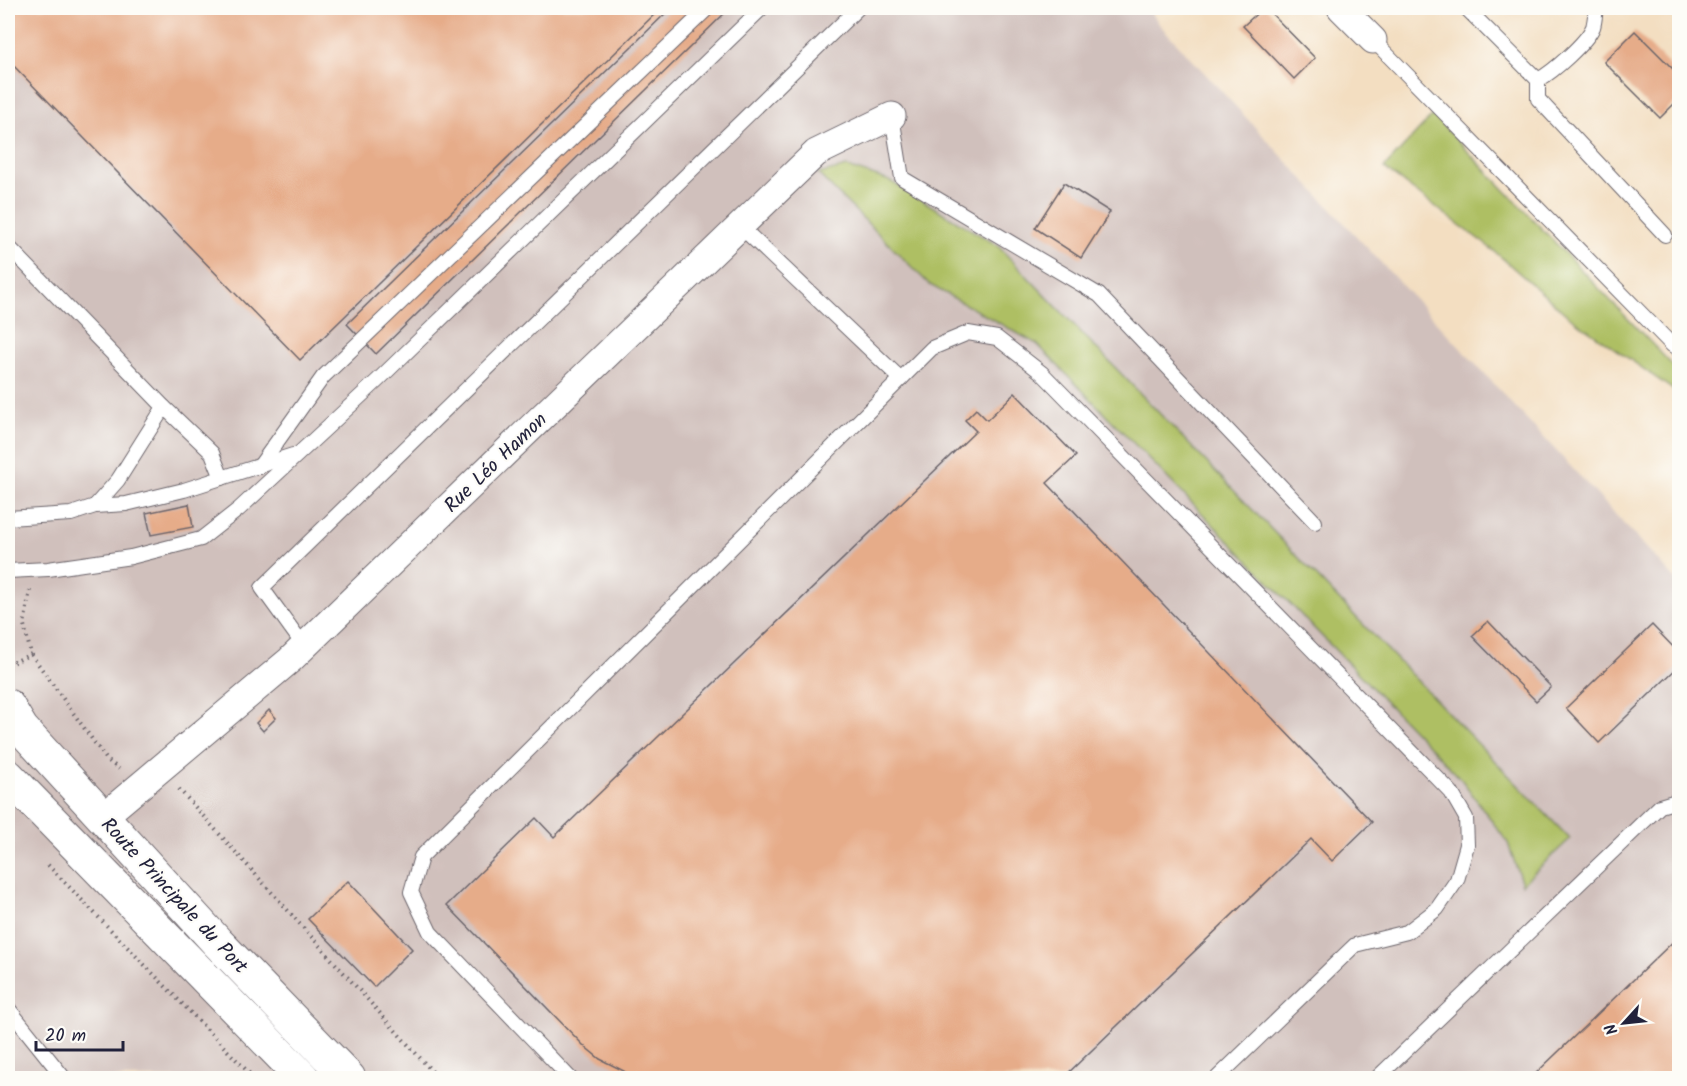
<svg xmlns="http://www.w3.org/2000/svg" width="1687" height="1086" viewBox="0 0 1687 1086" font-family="Kalam,sans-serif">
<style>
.industrial{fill:#d0c0bc}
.green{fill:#aebf63;stroke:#68704f;stroke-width:1.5}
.building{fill:#e6ac89}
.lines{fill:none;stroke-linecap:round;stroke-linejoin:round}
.lane-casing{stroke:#6b646a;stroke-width:16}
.street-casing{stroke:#6b646a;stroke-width:29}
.secondary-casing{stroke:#6b646a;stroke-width:35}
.path{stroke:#6b646a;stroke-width:4;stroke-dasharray:1.5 4.5;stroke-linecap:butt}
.lane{stroke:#fff;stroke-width:14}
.street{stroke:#fff;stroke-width:27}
.secondary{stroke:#fff;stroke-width:33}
.labels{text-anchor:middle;stroke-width:4.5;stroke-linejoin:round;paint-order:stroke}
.street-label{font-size:20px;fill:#22223b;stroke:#fdfcf7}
</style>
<rect width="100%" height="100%" fill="#fdfcf7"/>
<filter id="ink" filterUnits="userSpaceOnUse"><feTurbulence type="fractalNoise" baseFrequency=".0167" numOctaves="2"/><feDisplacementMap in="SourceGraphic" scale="12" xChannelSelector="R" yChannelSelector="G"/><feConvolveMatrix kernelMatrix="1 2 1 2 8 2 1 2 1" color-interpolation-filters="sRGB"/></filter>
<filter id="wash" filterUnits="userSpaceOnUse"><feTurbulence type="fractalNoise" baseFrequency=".008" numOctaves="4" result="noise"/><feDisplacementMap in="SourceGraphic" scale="24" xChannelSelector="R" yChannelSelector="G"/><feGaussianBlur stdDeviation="1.35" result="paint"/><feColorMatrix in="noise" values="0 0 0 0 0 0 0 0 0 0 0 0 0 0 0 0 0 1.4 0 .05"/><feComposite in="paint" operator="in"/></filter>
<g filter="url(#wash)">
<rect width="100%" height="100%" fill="#f3dec1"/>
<path class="industrial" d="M 8,8 L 1149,8 L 1159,24 L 1679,583 L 1679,1078 L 8,1078 Z"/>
<g class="green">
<path d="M 1433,115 L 1679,372 L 1679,394 L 1567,315 L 1493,250 L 1384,168 Z"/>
<path d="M 847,167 L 890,181 L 997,245 L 1570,839 L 1522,884 L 1508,843 L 1461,779 L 1037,344 L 930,285 L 818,174 Z"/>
</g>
<g id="blocks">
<g class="building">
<path d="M 8,8 L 661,8 L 300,360 L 8,60 Z"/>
<path d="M 671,8 L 730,8 L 376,354 L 347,324 Z"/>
<path d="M 1263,8 L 1266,8 L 1315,58 L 1294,79 L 1243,26 Z"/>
<path d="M 1635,31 L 1680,76 L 1680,98 L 1660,118 L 1604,62 Z"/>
<path d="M 1064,183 L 1110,212 L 1081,258 L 1035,228 Z"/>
<path d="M 1015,393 L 1076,456 L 1047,483 L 1372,822 L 1332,861 L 1311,839 L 1063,1078 L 631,1078 L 624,1071 L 600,1059 L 584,1046 L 447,905 L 536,818 L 554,837 L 976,431 L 965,420 L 976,409 L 987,420 Z"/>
<path d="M 189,504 L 193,527 L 151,535 L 146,513 Z"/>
<path d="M 1488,621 L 1551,687 L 1536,701 L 1472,636 Z"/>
<path d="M 1652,625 L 1680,654 L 1680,665 L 1599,743 L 1566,708 Z"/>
<path d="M 269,710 L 276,718 L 263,731 L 256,723 Z"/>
<path d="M 348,881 L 412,949 L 374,987 L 308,919 Z"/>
<path d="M 1680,935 L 1680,1078 L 1531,1078 Z"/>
</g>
</g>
</g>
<g filter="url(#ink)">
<use href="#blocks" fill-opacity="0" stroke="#6b646a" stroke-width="1.5"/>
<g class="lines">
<defs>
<g id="lane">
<path d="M 1466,8 L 1538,80 L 1538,99 L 1665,235"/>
<path d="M 1373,40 L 1672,345 L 1680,350"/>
<path d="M 1538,80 C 1553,72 1587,42 1593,27 C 1595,21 1595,13 1596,8"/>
<path d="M 892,116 L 902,178 L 1099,295 L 1315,522"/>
<path d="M 740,226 L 901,379"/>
<path d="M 8,246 L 164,407 L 118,480 L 95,506"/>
<path d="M 164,407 L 212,453 L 222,478"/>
<path d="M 259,467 L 323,377 L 708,8"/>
<path d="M 8,518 L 71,514 L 95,506 L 126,504 L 184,490 L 293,455"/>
<path d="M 8,571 L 48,569 L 131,557 L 201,539 L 239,509 L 377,381 L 762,8"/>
<path d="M 304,646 L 262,588 L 858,8"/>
<path d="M 8,1008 L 64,1078"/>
<path d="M 570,1078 L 430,932 L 411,892 L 421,857 L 932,348 L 968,333 L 997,338 L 1042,373 L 1451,792 L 1466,818 L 1467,845 L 1457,880 L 1437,909 L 1407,932 L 1355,945 L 1217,1078"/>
<path d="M 1377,1078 L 1660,806 L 1680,800"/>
</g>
<g id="street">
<path d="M 1341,8 L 1373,40"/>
<path d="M 103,817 L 290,660 L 816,153 L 892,116"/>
</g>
<g id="secondary">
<path d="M 8,706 L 22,729 L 218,943 L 349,1078"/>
<path d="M 8,776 L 303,1078"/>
</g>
</defs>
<use href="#lane" class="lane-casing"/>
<use href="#street" class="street-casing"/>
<use href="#secondary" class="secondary-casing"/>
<g class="path">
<path d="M 8,489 L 14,498"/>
<path d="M 30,590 L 24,625 L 31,654 L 107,760 L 119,769"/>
<path d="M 8,665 L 31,654"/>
<path d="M 179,789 L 438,1078"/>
<path d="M 48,865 L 254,1078"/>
</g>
<use href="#lane" class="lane"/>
<use href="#street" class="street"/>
<use href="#secondary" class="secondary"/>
</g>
</g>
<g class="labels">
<g class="street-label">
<text transform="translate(495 462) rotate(-44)" y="7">Rue Léo Hamon</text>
<text transform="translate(175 895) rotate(47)" y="7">Route Principale du Port</text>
</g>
</g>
<rect width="1687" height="1086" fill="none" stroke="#fdfcf7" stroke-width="30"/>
<g transform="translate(1624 1023) rotate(243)" stroke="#fdfcf7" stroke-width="4.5" paint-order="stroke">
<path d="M0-4.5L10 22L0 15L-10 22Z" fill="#22223b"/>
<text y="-9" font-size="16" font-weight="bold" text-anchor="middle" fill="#22223b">N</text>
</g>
<path d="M36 1041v9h87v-9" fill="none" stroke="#22223b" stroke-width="3"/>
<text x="45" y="1041" font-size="18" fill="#22223b" stroke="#fdfcf7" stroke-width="4.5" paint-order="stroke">20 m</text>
</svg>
